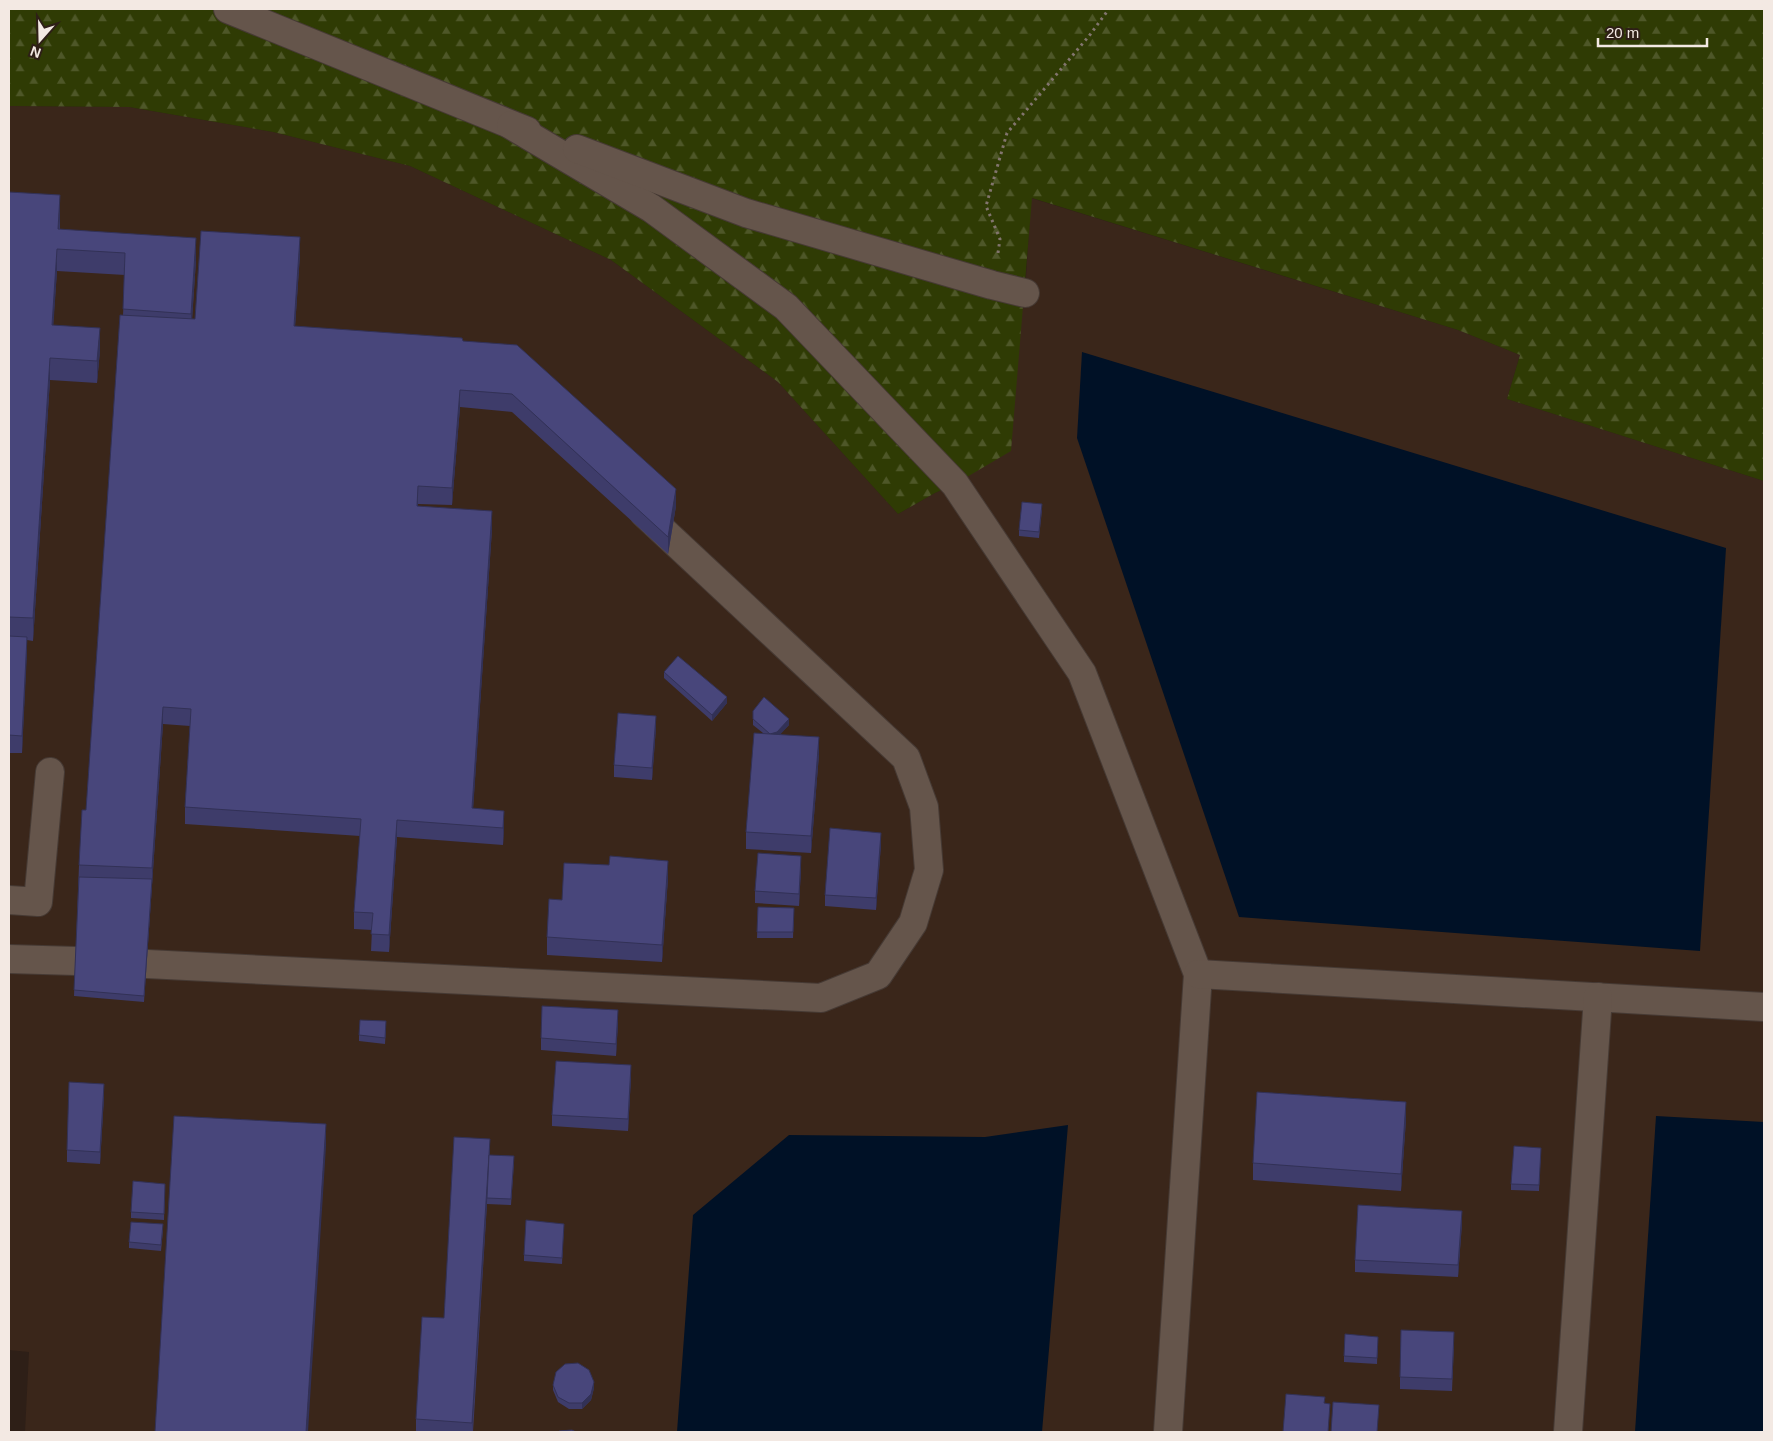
<svg xmlns="http://www.w3.org/2000/svg" width="1773" height="1441" viewBox="0 0 1773 1441" font-family="Helvetica,sans-serif">
<style>
.built{fill:#3a261a}
.forest{fill:url(#forest-firs)}
.water{fill:#001126}
.lines{fill:none;stroke-linecap:round;stroke-linejoin:round}
.minor-casing{stroke:#463a34;stroke-width:30}
.path{stroke:#82756e;stroke-width:3;stroke-dasharray:2.5 4;stroke-linecap:butt}
.minor{stroke:#65554b;stroke-width:28}
.wall{fill:#3e3c6a}
.shaded-wall{fill:#323156}
.building{fill:#48467b;stroke:#323156}
</style>
<defs>
<pattern id="forest-firs" width="22" height="20" patternUnits="userSpaceOnUse" patternTransform="scale(1.25)"><rect width="22" height="20" fill="#2f3b04"/><path d="M5 1l3.5 6h-7zM16 11l3.5 6h-7z" fill="#4e5728"/></pattern>
</defs>
<rect width="100%" height="100%" fill="#2e1f17"/>
<path class="built" d="M 9,106 L 129,107 L 273,132 L 410,166 L 611,260 L 778,382 L 898,514 L 935,493 L 955,484 L 1025,293 L 1031,198 L 1458,330 L 1520,355 L 1507,399 L 1764,481 L 1764,1432 L 25,1432 L 29,1352 L 9,1350 Z"/>
<path class="forest" d="M 9,9 L 1764,9 L 1764,481 L 1507,399 L 1520,355 L 1458,330 L 1032,198 L 1011,451 L 955,484 L 935,493 L 898,514 L 778,382 L 611,260 L 410,166 L 273,132 L 129,107 L 9,106 Z"/>
<g class="water">
<path d="M 1082,352 L 1726,548 L 1700,951 L 1239,917 L 1077,438 Z"/>
<path d="M 1656,1116 L 1764,1122 L 1764,1432 L 1635,1432 Z"/>
<path d="M 1068,1125 L 1042,1432 L 677,1432 L 693,1215 L 789,1135 L 985,1137 Z"/>
</g>
<g class="lines">
<defs>
<g id="minor">
<path d="M 228,9 L 527,131"/>
<path d="M 511,125 L 651,208 L 786,307 L 955,484 L 1082,673 L 1198,974 L 1168,1432"/>
<path d="M 577,149 L 746,213 L 992,285 L 1025,293"/>
<path d="M 9,900 L 38,902 L 50,772"/>
<path d="M 9,959 L 76,961"/>
<path d="M 147,964 L 821,998 L 878,975 L 913,923 L 929,870 L 924,807 L 906,758 L 644,513"/>
<path d="M 1198,974 L 1764,1007"/>
<path d="M 1568,1432 L 1598,997"/>
</g>
</defs>
<use href="#minor" class="minor-casing"/>
<path class="path" d="M 998,253 L 1000,239 L 986,206 L 1007,133 L 1089,36 L 1109,9"/>
<use href="#minor" class="minor"/>
</g>
<g class="wall">
<path d="M 9,192 L 60,217 L 60,229 L 196,260 L 192,319 L 195,319 L 300,254 L 295,326 L 463,341 L 676,506 L 668,554 L 512,412 L 460,407 L 452,505 L 418,504 L 418,506 L 492,529 L 473,808 L 504,828 L 503,845 L 397,837 L 389,952 L 371,951 L 372,930 L 354,929 L 354,912 L 360,836 L 185,824 L 185,807 L 190,726 L 163,724 L 144,1002 L 74,996 L 79,865 L 86,810 L 123,315 L 125,275 L 57,271 L 53,325 L 100,350 L 97,383 L 50,380 L 33,641 L 27,640 L 22,753 L 9,753 Z"/>
<path d="M 1042,510 L 1039,538 L 1019,536 L 1019,530 Z"/>
<path d="M 664,672 L 727,703 L 712,721 L 664,678 Z"/>
<path d="M 753,711 L 789,725 L 780,734 L 819,754 L 811,853 L 746,849 L 746,832 L 763,733 L 753,725 Z"/>
<path d="M 656,727 L 652,780 L 614,777 L 614,765 Z"/>
<path d="M 881,844 L 876,910 L 825,906 L 825,895 Z"/>
<path d="M 609,865 L 668,878 L 662,962 L 547,955 L 547,937 L 562,900 Z"/>
<path d="M 801,868 L 799,906 L 755,903 L 755,891 Z"/>
<path d="M 758,907 L 794,908 L 793,938 L 757,938 Z"/>
<path d="M 618,1022 L 616,1056 L 541,1050 L 541,1038 Z"/>
<path d="M 386,1027 L 385,1044 L 359,1041 L 359,1035 Z"/>
<path d="M 631,1077 L 628,1131 L 552,1126 L 552,1115 Z"/>
<path d="M 104,1096 L 100,1164 L 67,1162 L 67,1150 Z"/>
<path d="M 1406,1119 L 1401,1191 L 1253,1180 L 1253,1163 Z"/>
<path d="M 1541,1148 L 1539,1191 L 1511,1190 L 1511,1184 Z"/>
<path d="M 490,1155 L 514,1162 L 511,1205 L 487,1204 L 473,1432 L 416,1432 L 416,1419 Z"/>
<path d="M 165,1184 L 164,1220 L 131,1218 L 131,1212 Z"/>
<path d="M 1462,1223 L 1458,1277 L 1355,1272 L 1355,1260 Z"/>
<path d="M 564,1224 L 562,1264 L 524,1261 L 524,1255 Z"/>
<path d="M 163,1230 L 161,1251 L 129,1248 L 129,1242 Z"/>
<path d="M 1378,1337 L 1377,1364 L 1344,1362 L 1344,1356 Z"/>
<path d="M 1454,1344 L 1452,1391 L 1400,1389 L 1400,1377 Z"/>
<path d="M 553,1385 L 594,1388 L 591,1400 L 582,1409 L 569,1409 L 558,1402 L 553,1390 Z"/>
</g>
<g class="shaded-wall">
<path d="M 60,195 L 60,217 L 58,251 L 58,229 Z"/>
<path d="M 300,237 L 300,254 L 294,343 L 294,326 Z"/>
<path d="M 196,238 L 196,260 L 191,337 L 191,314 Z"/>
<path d="M 57,249 L 57,271 L 52,347 L 52,325 Z"/>
<path d="M 100,328 L 100,350 L 97,383 L 97,361 Z"/>
<path d="M 50,358 L 50,380 L 33,641 L 33,618 Z"/>
<path d="M 460,390 L 460,407 L 452,505 L 452,488 Z"/>
<path d="M 418,486 L 418,504 L 417,524 L 417,506 Z"/>
<path d="M 676,489 L 676,506 L 668,554 L 668,537 Z"/>
<path d="M 492,511 L 492,529 L 472,826 L 472,808 Z"/>
<path d="M 27,637 L 27,654 L 22,753 L 22,736 Z"/>
<path d="M 727,697 L 727,703 L 712,721 L 712,715 Z"/>
<path d="M 163,707 L 163,724 L 144,1002 L 152,879 L 152,868 Z"/>
<path d="M 656,716 L 656,727 L 652,780 L 652,768 Z"/>
<path d="M 789,719 L 789,725 L 777,738 L 770,734 Z"/>
<path d="M 819,737 L 819,754 L 811,853 L 811,836 Z"/>
<path d="M 504,811 L 504,828 L 503,845 L 503,828 Z"/>
<path d="M 397,820 L 397,837 L 389,952 L 389,935 Z"/>
<path d="M 881,833 L 881,844 L 876,910 L 876,898 Z"/>
<path d="M 801,856 L 801,868 L 799,906 L 799,894 Z"/>
<path d="M 668,861 L 668,878 L 662,962 L 662,945 Z"/>
<path d="M 618,1010 L 618,1022 L 616,1056 L 616,1044 Z"/>
<path d="M 631,1065 L 631,1077 L 628,1131 L 628,1119 Z"/>
<path d="M 104,1084 L 104,1096 L 100,1164 L 100,1152 Z"/>
<path d="M 1406,1102 L 1406,1119 L 1401,1191 L 1401,1174 Z"/>
<path d="M 326,1124 L 326,1146 L 308,1432 L 306,1432 Z"/>
<path d="M 490,1139 L 490,1156 L 472,1432 L 472,1423 Z"/>
<path d="M 1462,1211 L 1462,1223 L 1458,1277 L 1458,1265 Z"/>
<path d="M 594,1382 L 594,1388 L 591,1400 L 582,1409 L 582,1403 Z"/>
</g>
<g class="building">
<path d="M 9,192 L 60,195 L 58,229 L 196,238 L 191,314 L 123,309 L 125,253 L 57,249 L 52,325 L 100,328 L 97,361 L 50,358 L 33,618 L 9,617 Z"/>
<path d="M 201,231 L 300,237 L 294,326 L 462,338 L 463,341 L 517,345 L 676,489 L 668,537 L 512,394 L 460,390 L 452,488 L 418,486 L 417,506 L 492,511 L 472,808 L 504,811 L 503,828 L 397,820 L 389,935 L 371,934 L 373,913 L 354,912 L 361,819 L 185,807 L 191,709 L 163,707 L 152,868 L 79,865 L 82,810 L 86,810 L 120,315 L 195,319 Z"/>
<path d="M 1022,502 L 1042,504 L 1039,532 L 1019,530 Z"/>
<path d="M 9,636 L 27,637 L 22,736 L 9,735 Z"/>
<path d="M 678,656 L 727,697 L 712,715 L 664,672 Z"/>
<path d="M 764,697 L 789,719 L 777,732 L 770,734 L 753,719 L 753,711 Z"/>
<path d="M 618,713 L 656,716 L 652,768 L 614,765 Z"/>
<path d="M 754,733 L 819,737 L 811,836 L 746,832 Z"/>
<path d="M 830,828 L 881,833 L 876,898 L 825,895 Z"/>
<path d="M 758,853 L 801,856 L 799,894 L 755,891 Z"/>
<path d="M 610,856 L 668,861 L 662,945 L 547,937 L 549,899 L 562,900 L 564,863 L 609,865 Z"/>
<path d="M 79,877 L 152,879 L 144,996 L 74,990 Z"/>
<path d="M 758,907 L 794,908 L 793,932 L 757,932 Z"/>
<path d="M 542,1006 L 618,1010 L 616,1044 L 541,1038 Z"/>
<path d="M 360,1020 L 386,1021 L 385,1038 L 359,1035 Z"/>
<path d="M 556,1061 L 631,1065 L 628,1119 L 552,1115 Z"/>
<path d="M 69,1082 L 104,1084 L 100,1152 L 67,1150 Z"/>
<path d="M 1257,1092 L 1406,1102 L 1401,1174 L 1253,1163 Z"/>
<path d="M 174,1116 L 326,1124 L 306,1432 L 155,1432 Z"/>
<path d="M 454,1137 L 490,1139 L 472,1423 L 416,1419 L 422,1317 L 444,1318 Z"/>
<path d="M 1514,1146 L 1541,1148 L 1539,1185 L 1511,1184 Z"/>
<path d="M 489,1155 L 514,1156 L 511,1199 L 487,1198 Z"/>
<path d="M 133,1181 L 165,1184 L 164,1214 L 131,1212 Z"/>
<path d="M 1358,1205 L 1462,1211 L 1458,1265 L 1355,1260 Z"/>
<path d="M 526,1220 L 564,1224 L 562,1258 L 524,1255 Z"/>
<path d="M 131,1222 L 163,1224 L 161,1245 L 129,1242 Z"/>
<path d="M 1401,1330 L 1454,1332 L 1452,1379 L 1400,1377 Z"/>
<path d="M 1345,1334 L 1378,1337 L 1377,1358 L 1344,1356 Z"/>
<path d="M 578,1363 L 589,1370 L 594,1382 L 591,1394 L 582,1403 L 569,1403 L 558,1397 L 553,1385 L 556,1372 L 565,1364 Z"/>
<path d="M 1286,1394 L 1325,1397 L 1324,1403 L 1330,1404 L 1328,1432 L 1283,1432 Z"/>
<path d="M 1333,1402 L 1379,1405 L 1377,1432 L 1331,1432 Z"/>
<path d="M 572,1430 L 576,1432 L 558,1432 L 559,1431 Z"/>
</g>
<rect width="1773" height="1441" fill="none" stroke="#f3e9e3" stroke-width="20"/>
<g transform="translate(40 40) rotate(200)" stroke="#2e1f17" stroke-width="4" paint-order="stroke">
<path d="M0-4L9 19L0 12L-9 19Z" fill="#f3e9e3"/>
<text y="-8" font-size="14" font-weight="bold" text-anchor="middle" fill="#f3e9e3">N</text>
</g>
<path d="M1598 38v8h109v-8" fill="none" stroke="#f3e9e3" stroke-width="2.5"/>
<text x="1606" y="38" font-size="15" fill="#f3e9e3" stroke="#2e1f17" stroke-width="4" paint-order="stroke">20 m</text>
</svg>
